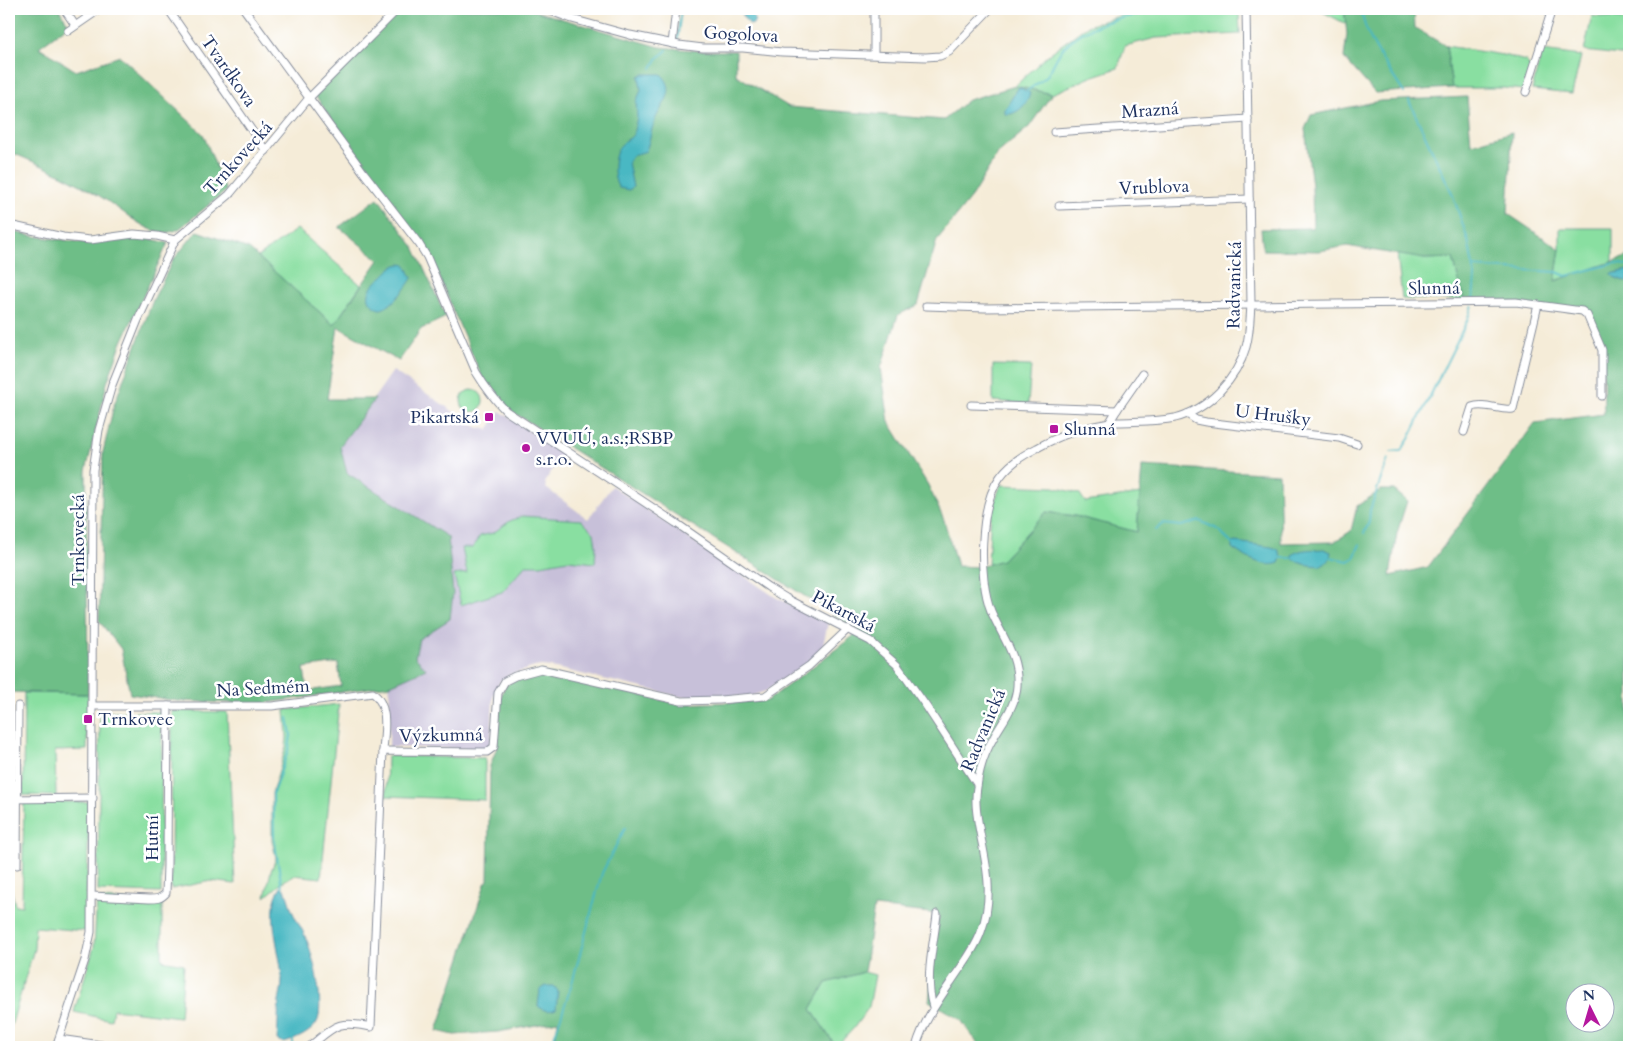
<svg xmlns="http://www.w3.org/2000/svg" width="1638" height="1056" viewBox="0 0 1638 1056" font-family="Cardo,serif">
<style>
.industrial{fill:#c7c0d9}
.green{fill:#89dfa1;stroke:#528780}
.forest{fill:#6ebe87;stroke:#447672;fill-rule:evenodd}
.water{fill:#4ab8c3;stroke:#327490}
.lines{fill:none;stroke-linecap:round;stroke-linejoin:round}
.stream{stroke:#4ab8c3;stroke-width:2}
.minor-casing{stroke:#888e9b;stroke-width:9}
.minor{stroke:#fff;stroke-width:7}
.poi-dot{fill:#b5179e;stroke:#fff;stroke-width:2}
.labels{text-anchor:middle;stroke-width:5;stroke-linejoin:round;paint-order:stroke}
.street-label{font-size:18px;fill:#1b2f5e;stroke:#fff}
.poi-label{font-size:18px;fill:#1b2f5e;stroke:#fff;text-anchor:start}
</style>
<rect width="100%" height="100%" fill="#fff"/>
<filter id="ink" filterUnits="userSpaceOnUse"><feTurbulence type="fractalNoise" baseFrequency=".02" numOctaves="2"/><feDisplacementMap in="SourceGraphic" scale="10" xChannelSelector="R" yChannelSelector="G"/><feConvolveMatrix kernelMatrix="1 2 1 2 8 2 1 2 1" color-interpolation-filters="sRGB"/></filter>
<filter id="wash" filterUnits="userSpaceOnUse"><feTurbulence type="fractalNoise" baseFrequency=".0096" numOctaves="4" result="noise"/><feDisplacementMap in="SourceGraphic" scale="20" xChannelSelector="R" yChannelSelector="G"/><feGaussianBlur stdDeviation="1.12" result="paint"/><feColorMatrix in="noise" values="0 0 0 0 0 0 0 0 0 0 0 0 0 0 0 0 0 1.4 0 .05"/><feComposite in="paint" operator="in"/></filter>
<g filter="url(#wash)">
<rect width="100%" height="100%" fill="#f5ecd8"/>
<path class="industrial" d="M 393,371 L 478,428 L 485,428 L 488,430 L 500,411 L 563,454 L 545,481 L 546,488 L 588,519 L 612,486 L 775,597 L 828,623 L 822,650 L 818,656 L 766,691 L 751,696 L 682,697 L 551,667 L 541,666 L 535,667 L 511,674 L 500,681 L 493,697 L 491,745 L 486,749 L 389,747 L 390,626 L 340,446 Z"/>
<g class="green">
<path d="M 1141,9 L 1197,9 L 1197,12 L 1239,11 L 1240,34 L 1156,38 L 1125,46 L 1118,68 L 1091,77 L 1052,94 L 1015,86 L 1049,54 L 1087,26 Z"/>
<path d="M 1317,9 L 1344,9 L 1346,24 Z"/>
<path d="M 1592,16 L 1629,20 L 1629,56 L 1584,51 Z"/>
<path d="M 1446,46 L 1503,55 L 1526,61 L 1531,68 L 1523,90 L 1504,88 L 1452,88 Z"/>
<path d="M 1542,51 L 1581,56 L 1572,94 L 1532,90 Z"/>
<path d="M 1560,228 L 1613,228 L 1613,262 L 1555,281 L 1560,249 Z"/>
<path d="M 297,229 L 361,285 L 334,325 L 258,257 Z"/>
<path d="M 1397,253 L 1424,259 L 1453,258 L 1464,300 L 1402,299 Z"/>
<path d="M 993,365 L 1031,366 L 1028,404 L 993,401 Z"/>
<circle cx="472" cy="401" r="11"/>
<path d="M 1001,485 L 1054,487 L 1080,494 L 1085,502 L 1140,494 L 1137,532 L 1075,516 L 1046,512 L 1002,560 L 988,564 L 991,511 Z"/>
<path d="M 522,516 L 581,520 L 594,533 L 596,546 L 595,563 L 568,560 L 541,565 L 526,565 L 502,592 L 461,605 L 454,575 L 467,573 L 462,548 L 472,548 L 480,536 L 493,533 L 510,521 Z"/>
<path d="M 24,693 L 88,694 L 87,750 L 55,751 L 56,796 L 23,795 Z"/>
<path d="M 339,704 L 321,878 L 294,875 L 284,881 L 265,897 L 271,871 L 276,858 L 272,840 L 272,793 L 286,747 L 287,737 L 285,710 Z"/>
<path d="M 172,711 L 227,712 L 235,884 L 211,881 L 171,889 Z"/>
<path d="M 100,712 L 162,712 L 161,893 L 98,891 Z"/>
<path d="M 387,756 L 485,758 L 485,800 L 386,796 Z"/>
<path d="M 24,802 L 89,802 L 86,931 L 35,927 L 34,949 L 9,1033 L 9,887 L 11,888 L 15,905 L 22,906 Z"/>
<path d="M 97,899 L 162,903 L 162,960 L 184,964 L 180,1017 L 113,1009 L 111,1020 L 74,1012 L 94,947 Z"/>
<path d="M 864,972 L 875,975 L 869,1007 L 853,1029 L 836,1047 L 811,1009 L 826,983 Z"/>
</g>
<g class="forest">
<path d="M 9,9 L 59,9 L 69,25 L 39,47 L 76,71 L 120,56 L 203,134 L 226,191 L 179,229 C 169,234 160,233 150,229 C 134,222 116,206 101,197 C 72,179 42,165 10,152 L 9,151 Z"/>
<path d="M 403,9 L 528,9 L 660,47 L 701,51 L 736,51 L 736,75 L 789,107 L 944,120 L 968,100 L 1015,86 L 1052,94 L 1029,127 L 998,153 L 972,196 L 937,240 L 918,305 L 898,315 L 881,368 L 889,422 L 928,485 L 944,520 L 957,566 L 979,567 L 1002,560 L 1046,512 L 1075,516 L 1137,532 L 1142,466 L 1279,474 L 1281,543 L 1334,542 L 1351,531 L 1357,506 L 1381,490 L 1394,490 L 1407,501 L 1397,533 L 1390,576 L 1428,567 L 1535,423 L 1604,414 L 1603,351 L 1588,312 L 1464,300 L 1453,258 L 1424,259 L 1347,246 L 1319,251 L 1263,250 L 1261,229 L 1313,228 L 1312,186 L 1305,129 L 1311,115 L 1380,101 L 1467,97 L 1471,144 L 1512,132 L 1508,214 L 1560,249 L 1555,281 L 1629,256 L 1629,270 L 1612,274 L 1614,277 L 1629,283 L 1629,1047 L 980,1047 L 961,1020 L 929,1001 L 939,914 L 874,907 L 864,972 L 826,983 L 811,1009 L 836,1047 L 554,1047 L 558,1021 L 498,1032 L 454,1035 L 437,1031 L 485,884 L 488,880 L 490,766 L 497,747 L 501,696 L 505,686 L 515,679 L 540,672 L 679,704 L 767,701 L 860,631 L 513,412 L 494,394 L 483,379 L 455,315 L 429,252 L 373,180 L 315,95 L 396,14 ZM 1576,994 L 1606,994 L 1606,1024 L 1576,1024 Z"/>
<path d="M 1344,9 L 1414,9 L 1415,28 L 1446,46 L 1452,88 L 1375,93 L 1344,58 L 1347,34 Z"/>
<path d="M 378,198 L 414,247 L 446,317 L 421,329 L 399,361 L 338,327 L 327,399 L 375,399 L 340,446 L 347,473 L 448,537 L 453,593 L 450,619 L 419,639 L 415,657 L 426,669 L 390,685 L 259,704 L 178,701 L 130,694 L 121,649 L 99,621 L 103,452 L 114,405 L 153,300 L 173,260 L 197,231 L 249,249 L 334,325 L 379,260 L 339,227 ZM 338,663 L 341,686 L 307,691 L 304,668 Z"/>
<path d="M 9,231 L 32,236 L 89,243 L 133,238 L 151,239 L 168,243 L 121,344 L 107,383 L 86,471 L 88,694 L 9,692 Z"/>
</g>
<g class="water">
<path d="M 740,9 L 752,9 L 755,22 L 751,25 C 745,20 742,17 740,9 Z"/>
<path d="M 643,74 L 661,74 C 679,91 661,105 655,120 C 651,130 650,140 646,151 C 640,154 631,153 628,162 L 633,187 L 629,190 L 619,188 C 612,179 612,154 621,145 C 624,141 630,139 633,135 L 637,117 L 636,102 L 641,90 L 639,76 Z"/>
<path d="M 1019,87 L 1030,93 C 1028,104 1016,116 1005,114 L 1005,109 Z"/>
<path d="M 401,264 L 406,265 L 412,278 C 408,286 390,309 380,309 C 378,309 374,307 373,305 C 362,295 374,283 382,277 C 388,271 393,265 401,264 Z"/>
<path d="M 1629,270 L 1629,283 L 1614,277 L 1611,274 Z"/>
<path d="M 1236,542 L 1271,547 L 1278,549 L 1281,558 L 1279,563 C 1265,569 1243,556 1232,548 L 1232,543 Z"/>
<path d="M 1324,549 L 1331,552 C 1330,559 1327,563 1321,566 C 1310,565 1300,565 1292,558 L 1292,555 C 1300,548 1314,550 1324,549 Z"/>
<path d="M 282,886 C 289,895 289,905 294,915 C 297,922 302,928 305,936 C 313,953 324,1001 318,1020 C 314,1032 295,1040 284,1043 L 277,1040 C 278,1027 278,1013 279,1001 C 280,994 282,988 282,981 C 282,954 263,909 282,886 Z"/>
<path d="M 546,986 L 554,986 L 558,991 L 556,1009 C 548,1012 544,1011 538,1006 L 540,990 Z"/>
</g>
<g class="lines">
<g class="stream">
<path d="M 1361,9 C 1364,37 1389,69 1404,93"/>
<path d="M 677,42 L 681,9"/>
<path d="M 652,68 L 657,59 L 667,50"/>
<path d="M 1027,91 C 1033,86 1040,82 1046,77 C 1053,68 1056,56 1064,47 C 1089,21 1131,16 1164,9"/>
<path d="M 1409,101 L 1452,193 L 1468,240 L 1475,276 L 1473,300"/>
<path d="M 1473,267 L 1557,272 L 1566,276 L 1616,263 L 1629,266"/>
<path d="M 1391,452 L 1401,451 L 1409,439 L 1467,321 L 1472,305"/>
<path d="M 1156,530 L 1163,524 L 1181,526 L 1200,521 L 1219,530 L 1232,544"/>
<path d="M 1364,533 L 1369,522 L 1370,510 L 1388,459"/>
<path d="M 1330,557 L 1348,561 L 1354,558 L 1360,544"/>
<path d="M 1280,558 L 1293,558"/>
<path d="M 282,887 L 274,838 L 273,793 L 289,748 L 291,735 L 288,718"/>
<path d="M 293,1047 L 293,1039"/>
<path d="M 551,1047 L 572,983 L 602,873 L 625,828"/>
</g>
</g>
</g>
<g filter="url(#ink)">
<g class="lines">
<defs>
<g id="minor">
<path d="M 64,9 L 75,25"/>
<path d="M 168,9 L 266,151"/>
<path d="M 244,9 L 364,173 L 419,244 L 427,257 L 476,372 C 485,387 494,399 506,411 L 676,523 L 768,587 L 786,598 L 870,641 L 897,665 L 926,706 L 977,784"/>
<path d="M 545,9 L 572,19 L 630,35 L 679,45 L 703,48 L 743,48 L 782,52 L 926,57 L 940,56 L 949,52 L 990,9"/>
<path d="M 874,9 L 874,54"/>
<path d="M 68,31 L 100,9"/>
<path d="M 672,44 L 676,9"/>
<path d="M 1526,92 L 1552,9"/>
<path d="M 1054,132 L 1248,119"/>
<path d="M 1059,206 L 1249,199"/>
<path d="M 9,225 L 63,237 L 90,240 L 134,234 L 157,236 L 175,240"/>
<path d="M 926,306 L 985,308 L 1516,302 L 1582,311 L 1587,315 L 1602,350 L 1602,396"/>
<path d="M 971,405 L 1117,410"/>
<path d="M 1187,414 L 1196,420 L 1206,422 L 1339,438 L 1357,444"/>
<path d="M 1109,423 L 1117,410 L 1142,374"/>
<path d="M 1464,432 L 1472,407 C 1484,402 1500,411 1513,409 L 1538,305"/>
<path d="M 93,706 L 272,706 L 373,693 C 390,706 384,733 383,751"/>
<path d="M 9,799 L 93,798"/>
<path d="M 17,865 L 18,706"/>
<path d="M 92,896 L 149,899 C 156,899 161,899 166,893 L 167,865 L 168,706"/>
<path d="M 933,1007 C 924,978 934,944 937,914"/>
<path d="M 59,1039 L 115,1047"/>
<path d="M 56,1047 L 85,960 L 91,932 L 93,470 L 99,430 L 112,385 L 138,320 L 175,240 L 229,195 L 309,98 L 398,9"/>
<path d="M 309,1047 C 335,1026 336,1020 371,1027 L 383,751 L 487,752 L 494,747 L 498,693 L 505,681 L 515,676 L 541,669 L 681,701 L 720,700 L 765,696 L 809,666 L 848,629"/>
<path d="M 916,1047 C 924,1019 941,997 957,973 C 966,960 976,947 981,932 C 993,900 988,871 981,838 C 978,821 974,804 977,787 C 979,770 985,752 994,737 C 1003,721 1016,705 1017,686 C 1019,656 1002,637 991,611 C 978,579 979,505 1000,477 C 1009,464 1023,455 1037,448 C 1062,434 1090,425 1118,422 C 1137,421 1156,422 1175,418 C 1208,410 1237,379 1246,347 C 1250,333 1250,319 1251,304 L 1246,9"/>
</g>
</defs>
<use href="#minor" class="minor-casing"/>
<use href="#minor" class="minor"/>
</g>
</g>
<g class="poi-dot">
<rect x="484" y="412" width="10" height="10" rx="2.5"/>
<rect x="1049" y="424" width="10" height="10" rx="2.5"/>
<circle cx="526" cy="448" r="5"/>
<rect x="83" y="714" width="10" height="10" rx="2.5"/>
</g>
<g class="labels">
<g class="street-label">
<text transform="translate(741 34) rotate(3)" y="6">Gogolova</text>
<text transform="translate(229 71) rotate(55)" y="6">Tvardkova</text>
<text transform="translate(1150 110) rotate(-4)" y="6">Mrazná</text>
<text transform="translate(238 158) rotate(-48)" y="6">Trnkovecká</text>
<text transform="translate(1154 187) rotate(-2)" y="6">Vrublova</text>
<text transform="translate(1234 285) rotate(-89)" y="6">Radvanická</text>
<text transform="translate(1434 288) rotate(-1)" y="6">Slunná</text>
<text transform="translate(1273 415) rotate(7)" y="6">U Hrušky</text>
<text transform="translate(78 540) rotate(-90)" y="6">Trnkovecká</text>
<text transform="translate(844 611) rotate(28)" y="6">Pikartská</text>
<text transform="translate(263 688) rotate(-3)" y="6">Na Sedmém</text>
<text transform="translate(983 730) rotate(-67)" y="6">Radvanická</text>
<text transform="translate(441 735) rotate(-1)" y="6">Výzkumná</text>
<text transform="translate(152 838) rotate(-90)" y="6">Hutní</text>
</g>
<g class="poi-label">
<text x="479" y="423" text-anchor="end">Pikartská</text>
<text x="1064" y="435">Slunná</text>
<text x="536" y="444">VVUÚ, a.s.;RSBP<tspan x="536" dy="21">s.r.o.</tspan></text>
<text x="98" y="725">Trnkovec</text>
</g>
</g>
<rect width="1638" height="1056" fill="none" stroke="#fff" stroke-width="30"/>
<g transform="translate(1590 1008) rotate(355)"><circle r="24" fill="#ffffff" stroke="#a4acbf"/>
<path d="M0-4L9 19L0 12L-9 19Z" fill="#b5179e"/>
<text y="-8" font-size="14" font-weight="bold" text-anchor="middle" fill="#1b2f5e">N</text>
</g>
</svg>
